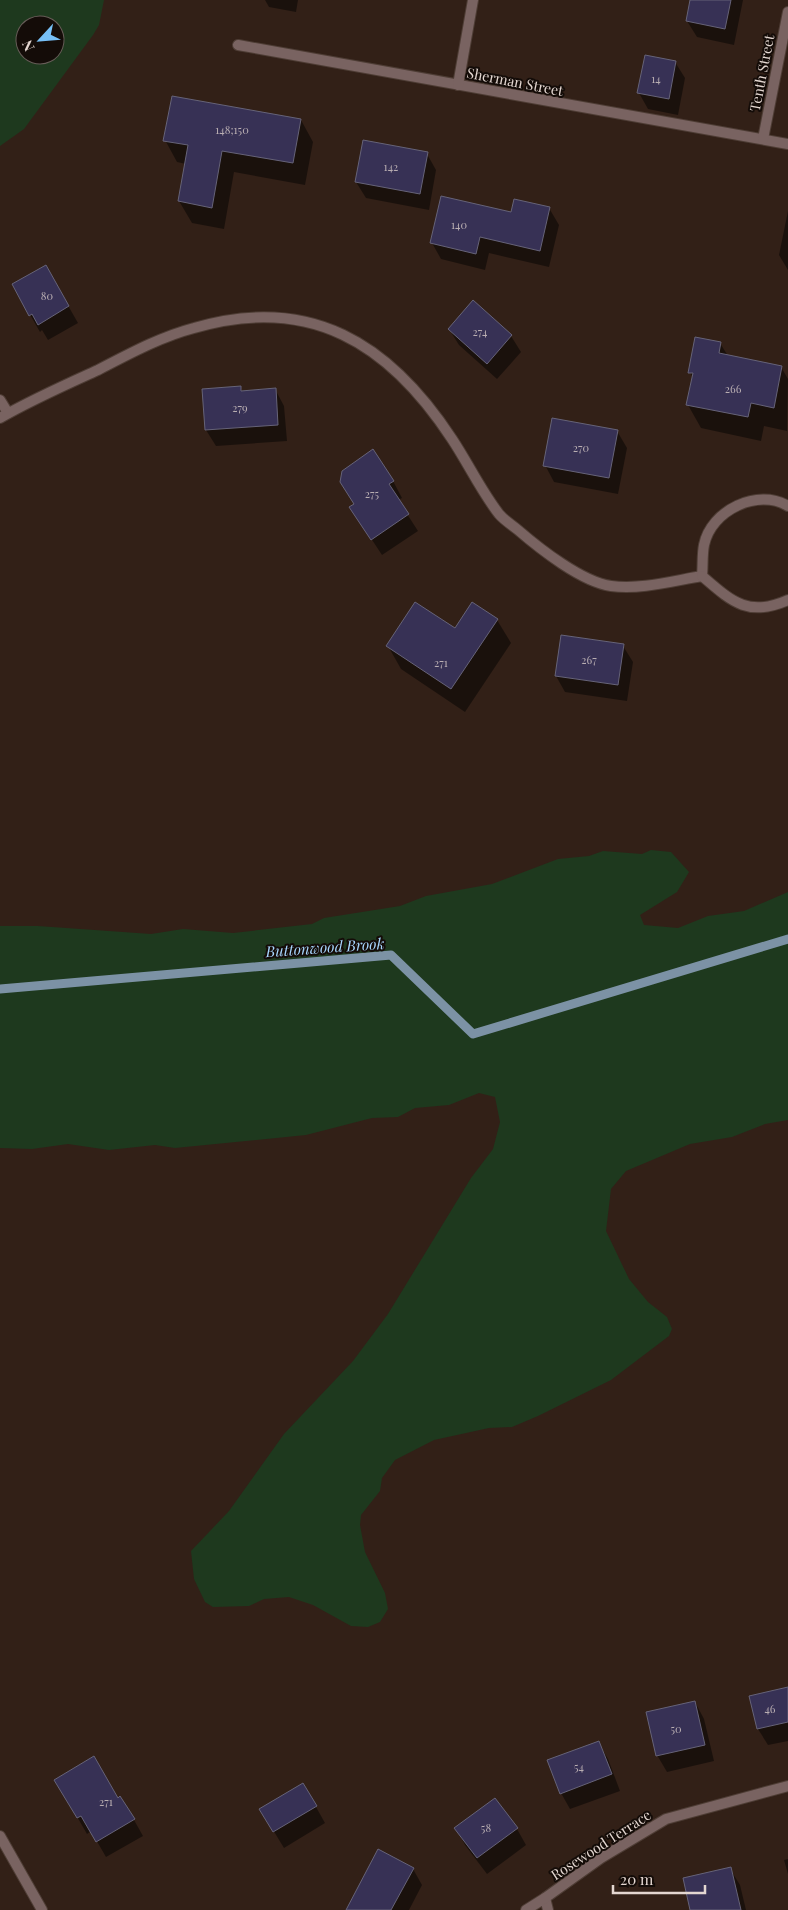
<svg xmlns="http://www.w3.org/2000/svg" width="788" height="1910" viewBox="0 0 788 1910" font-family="'Playfair Display',serif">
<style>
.green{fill:#1e391e;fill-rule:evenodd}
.shadow{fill:#0007}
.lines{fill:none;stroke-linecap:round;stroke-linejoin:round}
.stream{stroke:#7c92a5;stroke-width:9}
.building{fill:#373155;stroke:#666378}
.minor-casing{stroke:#4e3d35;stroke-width:12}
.minor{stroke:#796361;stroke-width:10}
.labels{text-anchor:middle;stroke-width:4;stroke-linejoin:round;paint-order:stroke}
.number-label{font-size:11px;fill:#b9aeb2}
.street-label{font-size:14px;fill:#e4d7d1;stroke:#140c08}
.water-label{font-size:15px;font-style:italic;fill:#a8d7ff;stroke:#140c08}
</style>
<rect width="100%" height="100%" fill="#322017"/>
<g class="green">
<path d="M 0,0 L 104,0 L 99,25 L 93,35 L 24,129 L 0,146 ZM 25,25 L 55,25 L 55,55 L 25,55 Z"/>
<path d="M 651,850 L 671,852 L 689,872 L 677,892 L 640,915 L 644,925 L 678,928 L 708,916 L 744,911 L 788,892 L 788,1120 L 765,1124 L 732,1137 L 690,1144 L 626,1171 L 611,1189 L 606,1231 L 629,1279 L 648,1302 L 667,1317 L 672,1329 L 669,1336 L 611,1380 L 538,1416 L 512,1427 L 489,1428 L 434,1440 L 395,1460 L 382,1478 L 380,1491 L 361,1515 L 360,1525 L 365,1552 L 385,1593 L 388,1609 L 380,1622 L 368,1627 L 351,1626 L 313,1605 L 289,1597 L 264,1599 L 249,1606 L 213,1607 L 205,1602 L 194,1579 L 191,1551 L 229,1511 L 284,1434 L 353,1361 L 388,1314 L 471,1178 L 493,1149 L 500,1122 L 495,1097 L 479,1093 L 449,1105 L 415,1108 L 398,1117 L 372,1118 L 306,1135 L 175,1148 L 155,1145 L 109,1150 L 68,1144 L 32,1149 L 0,1148 L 0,926 L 38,926 L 151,934 L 183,929 L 233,933 L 312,924 L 324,918 L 400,906 L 426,896 L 492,884 L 558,859 L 589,856 L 603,851 L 642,854 Z"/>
</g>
<g class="shadow">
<path d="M 265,0 L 298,0 L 296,12 L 269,7 Z"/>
<path d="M 692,0 L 743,0 L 734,45 L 697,37 L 687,21 Z"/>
<path d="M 675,62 L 685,78 L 678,115 L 648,109 L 639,93 Z"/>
<path d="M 301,120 L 313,142 L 305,185 L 234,172 L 224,229 L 192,223 L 179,201 L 186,164 L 177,162 L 165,140 Z"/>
<path d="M 427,154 L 436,170 L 429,210 L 366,198 L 356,182 Z"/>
<path d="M 549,208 L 559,225 L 549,267 L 489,253 L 485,270 L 441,259 L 432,243 L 512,213 Z"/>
<path d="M 788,211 L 788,270 L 779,255 Z"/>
<path d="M 46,267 L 78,323 L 48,340 L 42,330 L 40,332 L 13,285 Z"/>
<path d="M 449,329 L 511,336 L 521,352 L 497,379 L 459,345 Z"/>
<path d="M 720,343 L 728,356 L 781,367 L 788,379 L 787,431 L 764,426 L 761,441 L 701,428 L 688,405 L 693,378 L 690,372 Z"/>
<path d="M 240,387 L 243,392 L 275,389 L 284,406 L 287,441 L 216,446 L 206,430 Z"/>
<path d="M 617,431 L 627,448 L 618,494 L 554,482 L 545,465 Z"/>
<path d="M 393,481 L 402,498 L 398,500 L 418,531 L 382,555 L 351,508 Z"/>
<path d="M 497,620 L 511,643 L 465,712 L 401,669 L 388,646 Z"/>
<path d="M 623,646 L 633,662 L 627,701 L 565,692 L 556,676 Z"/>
<path d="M 788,1688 L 788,1741 L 768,1745 L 758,1729 L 751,1697 Z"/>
<path d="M 695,1702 L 704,1719 L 714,1761 L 667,1772 L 657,1755 Z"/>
<path d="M 598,1742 L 608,1759 L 620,1791 L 570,1809 L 561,1793 Z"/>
<path d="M 56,1780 L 117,1799 L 134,1820 L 143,1836 L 106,1857 L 91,1831 L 87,1834 Z"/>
<path d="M 303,1784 L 325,1823 L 284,1848 L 270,1825 Z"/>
<path d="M 456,1828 L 517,1829 L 526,1845 L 487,1874 L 465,1845 Z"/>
<path d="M 788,1859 L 788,1874 L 784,1860 Z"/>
<path d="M 413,1869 L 422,1885 L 409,1910 L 349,1910 Z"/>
<path d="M 730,1869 L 740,1885 L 746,1910 L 692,1910 Z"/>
</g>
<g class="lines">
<path class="stream" d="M 0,989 L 391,955 L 473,1034 L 788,939"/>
</g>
<g class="building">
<path d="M 690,0 L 731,0 L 725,29 L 686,21 Z"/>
<path d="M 645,55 L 676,61 L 669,99 L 637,93 Z"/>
<path d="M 172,96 L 301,119 L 293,163 L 222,151 L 212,208 L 178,201 L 188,145 L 163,141 Z"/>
<path d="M 363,140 L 428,152 L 420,194 L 355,182 Z"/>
<path d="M 441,196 L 511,212 L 514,199 L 550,207 L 540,251 L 480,237 L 476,254 L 430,243 Z"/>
<path d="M 46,265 L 69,306 L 38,325 L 32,314 L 29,316 L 12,284 Z"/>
<path d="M 473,300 L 512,335 L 487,364 L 448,329 Z"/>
<path d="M 695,337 L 721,342 L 719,353 L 782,366 L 774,408 L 751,403 L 748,417 L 686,405 L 693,373 L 688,373 Z"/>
<path d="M 241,386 L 241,391 L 276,388 L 278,425 L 205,430 L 202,389 Z"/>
<path d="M 552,418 L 618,430 L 609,478 L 543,466 Z"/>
<path d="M 373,449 L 394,481 L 389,484 L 409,514 L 371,540 L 349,507 L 354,504 L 340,482 L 342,471 Z"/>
<path d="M 415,602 L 455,628 L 472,602 L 498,619 L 451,689 L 386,646 Z"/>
<path d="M 561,635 L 624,644 L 618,685 L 555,676 Z"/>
<path d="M 788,1687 L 788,1722 L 757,1729 L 749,1696 Z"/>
<path d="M 695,1701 L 705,1745 L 656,1756 L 646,1712 Z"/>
<path d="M 599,1741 L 612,1774 L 560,1794 L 547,1760 Z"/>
<path d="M 94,1756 L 118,1798 L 120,1796 L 135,1819 L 96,1842 L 81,1816 L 77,1818 L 54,1780 Z"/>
<path d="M 303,1783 L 317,1806 L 273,1832 L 259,1809 Z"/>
<path d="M 495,1798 L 518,1828 L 477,1858 L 454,1828 Z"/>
<path d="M 378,1849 L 414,1868 L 391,1910 L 346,1910 Z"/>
<path d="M 731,1867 L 741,1910 L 690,1910 L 683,1878 Z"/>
</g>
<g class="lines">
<defs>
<g id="minor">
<path d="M 238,45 L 788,144"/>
<path d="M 458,85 L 473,0"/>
<path d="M 763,139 L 788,12"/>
<path d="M 0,400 L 8,413"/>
<path d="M 0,418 C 31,400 65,385 98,370 C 129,354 160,337 194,328 C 310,294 389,343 452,439 C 468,463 481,491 499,514 C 504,520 512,525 518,530 C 540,549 582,582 611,586 C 641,590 672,581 702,576"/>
<path d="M 702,576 C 703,566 702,555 704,545 C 711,510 758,488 788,506"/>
<path d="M 702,576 C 731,601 748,618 788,600"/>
<path d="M 0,1836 L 42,1910"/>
<path d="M 545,1898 L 548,1910"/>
<path d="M 526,1910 L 545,1898 L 601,1858 L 666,1819 L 788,1786"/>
</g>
</defs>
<use href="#minor" class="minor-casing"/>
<use href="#minor" class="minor"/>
</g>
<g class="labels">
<g class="number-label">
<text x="656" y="83">14</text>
<text x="232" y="134">148;150</text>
<text x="391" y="171">142</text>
<text x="459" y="229">140</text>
<text x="47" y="300">80</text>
<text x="480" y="336">274</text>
<text x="733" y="393">266</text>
<text x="240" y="412">279</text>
<text x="581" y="452">270</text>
<text x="372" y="498">275</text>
<text x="589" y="664">267</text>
<text x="441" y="667">271</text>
<text x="770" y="1713">46</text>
<text x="676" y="1733">50</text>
<text x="579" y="1771">54</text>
<text x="106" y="1806">271</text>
<text x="486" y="1832">58</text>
</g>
<g class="street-label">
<text transform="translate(762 73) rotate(-79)" y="5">Tenth Street</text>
<text transform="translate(515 82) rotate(11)" y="5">Sherman Street</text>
<text transform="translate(601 1845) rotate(-33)" y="5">Rosewood Terrace</text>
</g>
<g class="water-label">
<text transform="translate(325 948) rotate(-4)" y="5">Buttonwood Brook</text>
</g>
</g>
<g transform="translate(40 40) rotate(244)"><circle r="24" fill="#140c08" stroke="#675d58"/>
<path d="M0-4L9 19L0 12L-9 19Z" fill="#77c0f7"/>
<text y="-8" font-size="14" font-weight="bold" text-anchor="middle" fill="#e4d7d1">N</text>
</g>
<path d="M613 1885v8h92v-8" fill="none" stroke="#e4d7d1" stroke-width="2.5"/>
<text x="620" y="1885" font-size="15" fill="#e4d7d1" stroke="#140c08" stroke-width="4" paint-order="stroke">20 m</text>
</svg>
